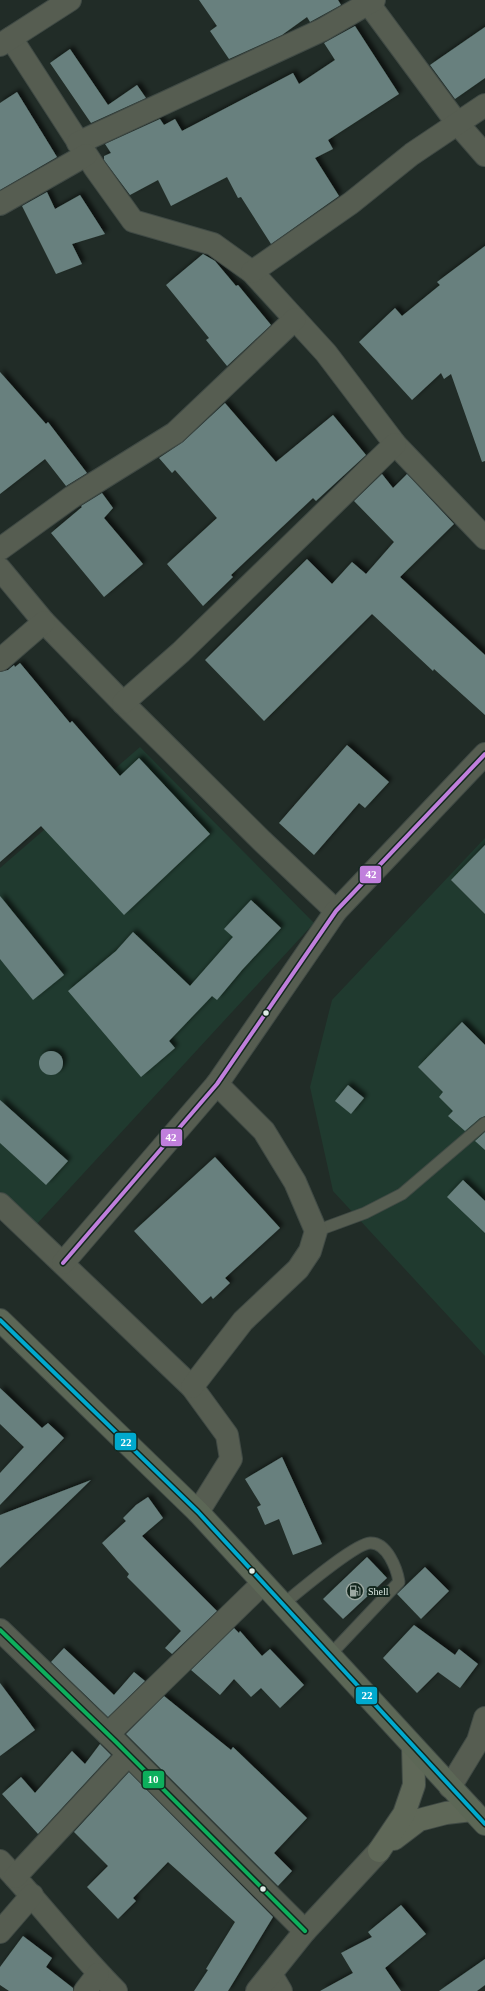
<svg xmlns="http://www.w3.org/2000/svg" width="485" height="1991" viewBox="0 0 485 1991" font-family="'Times New Roman',serif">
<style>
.built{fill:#203a2f}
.building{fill:#68807e;filter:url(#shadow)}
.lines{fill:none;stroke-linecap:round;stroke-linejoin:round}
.service-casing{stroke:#404a45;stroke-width:13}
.minor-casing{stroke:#404a45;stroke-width:24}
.tertiary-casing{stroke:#404a45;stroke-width:24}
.secondary-casing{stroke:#404a45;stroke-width:24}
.primary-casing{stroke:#404a45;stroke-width:24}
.service{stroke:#565d51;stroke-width:11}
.minor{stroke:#565d51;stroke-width:22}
.tertiary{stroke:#565d51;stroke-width:22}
.secondary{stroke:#5f6858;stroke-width:22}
.primary{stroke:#5c6756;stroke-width:22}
.bus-1-casing{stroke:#13271e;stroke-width:7}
.bus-2-casing{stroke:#13271e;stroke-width:7}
.bus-3-casing{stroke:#13271e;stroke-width:7}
.bus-1{stroke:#c07fdc;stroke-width:4}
.bus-2{stroke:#00a9ce;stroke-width:4}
.bus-3{stroke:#0daf5c;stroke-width:4}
.bus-dot{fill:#deebe5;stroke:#13271e;stroke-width:1.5}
.labels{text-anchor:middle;stroke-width:4;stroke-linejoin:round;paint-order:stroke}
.poi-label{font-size:10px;fill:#deebe5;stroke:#13271e;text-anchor:start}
.line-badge{stroke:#13271e;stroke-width:1.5}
.badge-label{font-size:11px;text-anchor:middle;font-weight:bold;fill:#fff}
</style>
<defs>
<filter id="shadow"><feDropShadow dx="3.5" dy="-3.5" stdDeviation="2" flood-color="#0009"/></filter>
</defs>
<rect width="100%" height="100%" fill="#212c27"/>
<g class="built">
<path d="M 140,747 L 314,923 L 35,1226 L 0,1193 L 0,868 Z"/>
<path d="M 485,838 L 485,1356 L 333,1191 L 310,1087 L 332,1000 Z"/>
</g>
<g class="building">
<path d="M 199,0 L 338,0 L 341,5 L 310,22 L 307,17 L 282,35 L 229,59 L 210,31 L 217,26 Z"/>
<path d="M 355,26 L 399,94 L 328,140 L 333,149 L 315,158 L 339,196 L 271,244 L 241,197 L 238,198 L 227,177 L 171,206 L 158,180 L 130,195 L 104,160 L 104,156 L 111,153 L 105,144 L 160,119 L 164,125 L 175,119 L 182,131 L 293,73 L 299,84 L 335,60 L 324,43 Z"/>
<path d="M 485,27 L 485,78 L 455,99 L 430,65 Z"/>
<path d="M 70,49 L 108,105 L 137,85 L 146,98 L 91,123 L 50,63 Z"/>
<path d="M 17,92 L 57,157 L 0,190 L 0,103 Z"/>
<path d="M 47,192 L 55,209 L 80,195 L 105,234 L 72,244 L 82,264 L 56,274 L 22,206 Z"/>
<path d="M 485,246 L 485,461 L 482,462 L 451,374 L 444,379 L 441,373 L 412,400 L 359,342 L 395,308 L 402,316 L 440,285 L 437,282 Z"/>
<path d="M 203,254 L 215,261 L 236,286 L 238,285 L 271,325 L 227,366 L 206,340 L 209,338 L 166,285 Z"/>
<path d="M 0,372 L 46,424 L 48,422 L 87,473 L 66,486 L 45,459 L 0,494 Z"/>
<path d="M 225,403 L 276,462 L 333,415 L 366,455 L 316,501 L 313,498 L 231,575 L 233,577 L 203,606 L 167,564 L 217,518 L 175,470 L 172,473 L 159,458 L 183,442 Z"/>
<path d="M 382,474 L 393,488 L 407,474 L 454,524 L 400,577 L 485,655 L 485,715 L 434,669 L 433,671 L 372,614 L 264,721 L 205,660 L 307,559 L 332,584 L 352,562 L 366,574 L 394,542 L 354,501 Z"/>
<path d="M 102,493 L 113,508 L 104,518 L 143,564 L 104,597 L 51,533 L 82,507 L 81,506 Z"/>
<path d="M 20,663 L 70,723 L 72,721 L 120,776 L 139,758 L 210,834 L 124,915 L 41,826 L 0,862 L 0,672 L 8,670 L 14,665 L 15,667 Z"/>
<path d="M 347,745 L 389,782 L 365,808 L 359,803 L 314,855 L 279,823 Z"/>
<path d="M 485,845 L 485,914 L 451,880 Z"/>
<path d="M 0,896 L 64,975 L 33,1000 L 0,959 Z"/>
<path d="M 251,900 L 281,928 L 242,970 L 217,1000 L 212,996 L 169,1041 L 175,1048 L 141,1077 L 68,991 L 116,951 L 133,932 L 190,986 L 233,937 L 224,929 Z"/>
<path d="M 462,1022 L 485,1045 L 485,1116 L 480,1118 L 465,1131 L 448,1116 L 453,1111 L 439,1097 L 443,1092 L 418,1067 Z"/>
<circle cx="51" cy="1063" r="12"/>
<path d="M 348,1085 L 364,1098 L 351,1114 L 335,1101 Z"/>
<path d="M 0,1100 L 68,1161 L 46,1185 L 0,1143 Z"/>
<path d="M 485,1132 L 485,1150 L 475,1141 Z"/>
<path d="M 215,1157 L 280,1228 L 225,1278 L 230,1283 L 213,1299 L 211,1296 L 202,1304 L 134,1231 Z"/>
<path d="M 463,1180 L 485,1201 L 485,1233 L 447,1197 Z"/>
<path d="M 0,1388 L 42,1428 L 48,1423 L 64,1438 L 0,1505 L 0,1473 L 24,1447 L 0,1424 Z"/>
<path d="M 282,1457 L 322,1544 L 293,1555 L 279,1519 L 265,1525 L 257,1507 L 261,1505 L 245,1479 Z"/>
<path d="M 91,1480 L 0,1568 L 0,1515 Z"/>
<path d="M 148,1497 L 163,1518 L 142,1536 L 217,1611 L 172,1654 L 165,1648 L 181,1631 L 127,1577 L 129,1574 L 102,1543 L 126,1521 L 123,1518 L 136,1505 Z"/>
<path d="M 367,1557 L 387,1578 L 343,1619 L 323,1599 Z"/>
<path d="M 425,1567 L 449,1591 L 421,1619 L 397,1594 Z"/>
<path d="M 414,1625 L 455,1655 L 459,1649 L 478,1664 L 460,1688 L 438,1672 L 417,1693 L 383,1658 Z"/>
<path d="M 234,1628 L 239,1633 L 240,1631 L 262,1656 L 270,1649 L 304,1685 L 280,1708 L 261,1688 L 251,1697 L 234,1679 L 220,1695 L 191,1670 Z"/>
<path d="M 64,1648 L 114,1695 L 134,1672 L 145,1681 L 108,1717 L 51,1662 Z"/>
<path d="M 0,1683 L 35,1730 L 0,1756 Z"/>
<path d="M 164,1696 L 231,1750 L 233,1747 L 307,1818 L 274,1853 L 292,1871 L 278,1886 L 126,1734 Z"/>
<path d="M 100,1744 L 111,1755 L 38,1834 L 2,1794 L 21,1777 L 35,1793 L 72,1751 L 85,1764 Z"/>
<path d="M 129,1772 L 273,1917 L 228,1991 L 194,1991 L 208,1970 L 206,1969 L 235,1922 L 168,1862 L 133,1898 L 136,1901 L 118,1919 L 87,1887 L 108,1866 L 74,1832 Z"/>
<path d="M 401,1905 L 426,1934 L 385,1968 L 401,1991 L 320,1991 L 353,1973 L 341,1953 L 372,1937 L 368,1932 Z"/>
<path d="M 23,1936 L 52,1958 L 46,1967 L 73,1988 L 73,1991 L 9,1991 L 0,1985 L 0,1967 Z"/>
<path d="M 485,1959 L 485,1985 L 477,1991 L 439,1991 Z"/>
</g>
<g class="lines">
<defs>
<g id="service">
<path d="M 316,1231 L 365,1213 L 402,1194 L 485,1123"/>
<path d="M 282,1605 C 297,1593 354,1544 370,1543 C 387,1542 397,1569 399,1582 L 329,1656"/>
</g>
<g id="minor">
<path d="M 366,0 L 457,123 L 485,155"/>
<path d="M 11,38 L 95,168 L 133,221 L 213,244 L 252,272 L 326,353 L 395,444 L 485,538"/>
<path d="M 0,45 L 70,0"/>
<path d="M 78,143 L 322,30 L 374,0"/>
<path d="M 0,204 L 86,155"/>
<path d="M 252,272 L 351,203 L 412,154 L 485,105"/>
<path d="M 0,549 L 72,497 L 175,433 L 295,319"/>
<path d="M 0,569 L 44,622 L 123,703 L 262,841 L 336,911"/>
<path d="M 0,660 L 44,622"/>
<path d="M 123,703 L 181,652 L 395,444"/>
<path d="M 0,1204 L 192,1387 L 227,1435 L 231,1459 L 198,1512"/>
<path d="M 63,1263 L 217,1084 L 336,911 L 485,754"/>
<path d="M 192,1387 L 243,1321 L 298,1269 L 310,1251 L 316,1231 L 295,1182 L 264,1131 L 217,1084"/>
<path d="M 0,1630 L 115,1741 L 305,1931"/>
<path d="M 108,1734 L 262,1584"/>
<path d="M 450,1787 L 478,1741 L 485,1718"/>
<path d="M 0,1861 C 40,1903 75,1950 116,1991"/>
<path d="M 15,1877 L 128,1755"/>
<path d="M 0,1932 L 32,1895"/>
<path d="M 271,1974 L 281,1991"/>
<path d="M 85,1991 L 98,1974"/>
</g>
<path id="tertiary" d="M 257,1991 L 305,1931 L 379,1851"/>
<g id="secondary">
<path d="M 394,1839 L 419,1820 L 446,1813 L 472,1810"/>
<path d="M 379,1851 L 404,1814 L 414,1785 L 413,1747"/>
</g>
<path id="primary" d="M 0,1320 L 198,1512 L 485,1824"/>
</defs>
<use href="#service" class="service-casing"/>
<use href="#minor" class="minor-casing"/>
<use href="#tertiary" class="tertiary-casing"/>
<use href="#secondary" class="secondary-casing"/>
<use href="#primary" class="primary-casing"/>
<use href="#service" class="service"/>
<use href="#minor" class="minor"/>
<use href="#tertiary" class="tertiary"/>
<use href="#secondary" class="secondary"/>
<use href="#primary" class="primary"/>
<defs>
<path id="bus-1" d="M 63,1263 L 217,1084 L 336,911 L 485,754"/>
<path id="bus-2" d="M 0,1320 L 198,1512 L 485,1824"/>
<path id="bus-3" d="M 0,1630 L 115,1741 L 305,1931"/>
</defs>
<use href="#bus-1" class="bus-1-casing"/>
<use href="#bus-2" class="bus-2-casing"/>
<use href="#bus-3" class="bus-3-casing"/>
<use href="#bus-1" class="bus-1"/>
<use href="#bus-2" class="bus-2"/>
<use href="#bus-3" class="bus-3"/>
</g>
<defs>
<symbol id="fuel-ring" viewBox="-11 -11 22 22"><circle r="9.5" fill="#13271e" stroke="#9ca8a2" stroke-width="1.5"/><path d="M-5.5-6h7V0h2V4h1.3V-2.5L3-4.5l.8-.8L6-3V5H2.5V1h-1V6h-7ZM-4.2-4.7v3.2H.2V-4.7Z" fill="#9ca8a2"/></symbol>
</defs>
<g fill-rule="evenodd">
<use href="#fuel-ring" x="345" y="1581" width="20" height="20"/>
</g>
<g class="bus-dot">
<circle cx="266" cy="1013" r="3.5"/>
<circle cx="252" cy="1571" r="3.5"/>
<circle cx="263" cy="1889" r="3.5"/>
</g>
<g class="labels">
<g class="poi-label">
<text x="368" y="1595">Shell</text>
</g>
</g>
<g class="line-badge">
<rect x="359" y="865" width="23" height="19" rx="4" fill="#c07fdc"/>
<rect x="160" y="1128" width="23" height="19" rx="4" fill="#c07fdc"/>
<rect x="114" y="1432" width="23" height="19" rx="4" fill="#00a9ce"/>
<rect x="355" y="1686" width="23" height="19" rx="4" fill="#00a9ce"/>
<rect x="142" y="1770" width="23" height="19" rx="4" fill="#0daf5c"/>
</g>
<g class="badge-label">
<text x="371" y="878">42</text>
<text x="171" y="1141">42</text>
<text x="126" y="1446">22</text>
<text x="367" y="1699">22</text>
<text x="153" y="1783">10</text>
</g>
</svg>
